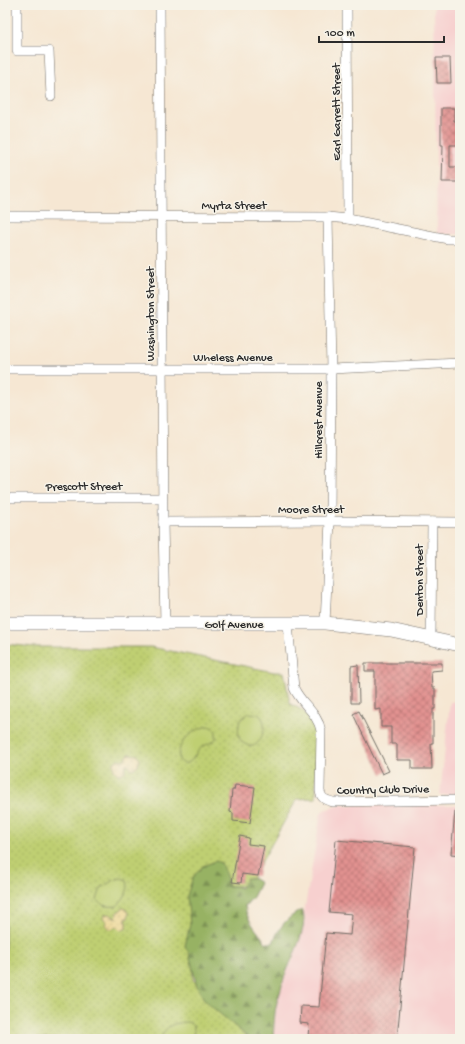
<svg xmlns="http://www.w3.org/2000/svg" width="465" height="1044" viewBox="0 0 465 1044" font-family="'Gochi Hand',sans-serif">
<style>
.built{fill:#f7d0cf}
.grass{fill:url(#grass-dots);stroke:#757d4e}
.forest{fill:url(#forest-firs);stroke:#616e48}
.sand{fill:url(#sand-dots);stroke:#8c8264}
.garden{fill:#bfcf72;stroke:#757d4e}
.building{fill:url(#building-cross-hatch)}
.lines{fill:none;stroke-linecap:round;stroke-linejoin:round}
.minor-casing{stroke:#726d66;stroke-width:10}
.secondary-casing{stroke:#726d66;stroke-width:14}
.minor{stroke:#fff;stroke-width:9}
.secondary{stroke:#fff;stroke-width:13}
.labels{text-anchor:middle;stroke-width:3;stroke-linejoin:round;paint-order:stroke}
.street-label{font-size:12px;fill:#2b2b2b;stroke:#f7f3e8}
</style>
<defs>
<pattern id="grass-dots" width="8" height="8" patternUnits="userSpaceOnUse"><rect width="8" height="8" fill="#bfcf72"/><path d="M2 2h.1M6 6h.1" fill="none" stroke="#a4b263" stroke-width="1.8" stroke-linecap="round"/></pattern>
<pattern id="forest-firs" width="22" height="20" patternUnits="userSpaceOnUse"><rect width="22" height="20" fill="#97b264"/><path d="M5 1l3.5 6h-7zM16 11l3.5 6h-7z" fill="#7b9153"/></pattern>
<pattern id="sand-dots" width="8" height="8" patternUnits="userSpaceOnUse"><rect width="8" height="8" fill="#eeda9e"/><path d="M2 2h.1M6 6h.1" fill="none" stroke="#cb8" stroke-width="1.8" stroke-linecap="round"/></pattern>
<pattern id="building-cross-hatch" width="8" height="8" patternUnits="userSpaceOnUse"><rect width="8" height="8" fill="#e29290"/><path d="M0 0l8 8M0 8l8-8" fill="none" stroke="#b77776"/></pattern>
</defs>
<rect width="100%" height="100%" fill="#f7f3e8"/>
<filter id="ink" filterUnits="userSpaceOnUse"><feTurbulence type="fractalNoise" baseFrequency=".025" numOctaves="2"/><feDisplacementMap in="SourceGraphic" scale="8" xChannelSelector="R" yChannelSelector="G"/><feConvolveMatrix kernelMatrix="1 2 1 2 8 2 1 2 1" color-interpolation-filters="sRGB"/></filter>
<filter id="wash" filterUnits="userSpaceOnUse"><feTurbulence type="fractalNoise" baseFrequency=".012" numOctaves="4" result="noise"/><feDisplacementMap in="SourceGraphic" scale="16" xChannelSelector="R" yChannelSelector="G"/><feGaussianBlur stdDeviation="0.9" result="paint"/><feColorMatrix in="noise" values="0 0 0 0 0 0 0 0 0 0 0 0 0 0 0 0 0 1.4 0 .05"/><feComposite in="paint" operator="in"/></filter>
<g filter="url(#wash)">
<rect width="100%" height="100%" fill="#f6e7d3"/>
<g class="built">
<path d="M 434,5 L 460,5 L 460,234 L 437,234 Z"/>
<path d="M 460,701 L 460,794 L 440,795 L 450,702 Z"/>
<path d="M 341,805 L 460,805 L 460,1039 L 273,1039 L 277,1003 L 284,978 L 292,962 L 305,921 L 304,913 L 321,813 L 324,810 Z"/>
</g>
<path class="grass" d="M 5,644 L 34,647 L 151,647 L 274,672 L 284,672 L 290,704 C 305,711 312,716 316,733 L 316,798 L 297,799 L 248,886 L 191,886 L 193,980 L 260,1039 L 5,1039 Z"/>
<path class="forest" d="M 216,861 L 221,863 L 226,875 L 228,886 L 235,886 L 241,888 L 247,878 L 254,879 L 260,883 L 253,897 L 245,906 C 247,922 258,931 266,943 L 273,943 C 279,927 287,917 302,910 C 310,926 290,961 284,978 C 282,985 280,994 277,1002 C 274,1013 274,1027 273,1039 L 250,1039 L 205,1001 L 200,992 L 196,983 L 189,953 L 185,946 L 190,924 L 187,896 L 193,877 L 203,866 Z"/>
<g class="sand">
<path d="M 129,754 L 137,755 L 140,760 L 138,765 L 133,769 L 131,768 L 128,764 L 126,764 L 125,771 L 121,774 L 118,774 L 114,770 L 114,763 L 117,760 L 124,760 Z"/>
<path d="M 123,908 L 126,909 L 129,913 L 128,918 L 125,920 L 127,922 L 127,927 L 121,930 L 115,926 L 111,930 L 106,925 L 107,922 L 104,919 L 104,915 L 109,914 L 116,918 L 118,912 Z"/>
</g>
<g class="garden">
<path d="M 249,713 L 258,714 C 259,715 261,716 262,718 C 267,725 262,743 253,746 C 251,746 248,746 247,745 C 236,741 238,729 240,720 Z"/>
<path d="M 208,726 C 212,727 216,729 216,734 C 218,743 207,743 202,747 C 196,751 194,761 187,763 C 184,764 181,762 179,760 C 176,742 192,730 208,726 Z"/>
<path d="M 121,878 L 127,880 C 130,890 124,899 117,906 C 108,907 103,906 97,900 L 101,888 L 114,880 Z"/>
<path d="M 187,1022 C 196,1025 196,1033 189,1039 L 161,1039 C 165,1025 174,1023 187,1022 Z"/>
</g>
<g id="blocks">
<g class="building">
<path d="M 436,58 L 450,58 L 451,83 L 437,83 Z"/>
<path d="M 441,108 L 454,108 L 454,121 L 460,121 L 460,145 L 450,145 L 450,167 L 460,167 L 460,182 L 442,182 L 443,145 L 441,145 Z"/>
<path d="M 365,663 L 442,663 L 442,670 L 431,671 L 432,688 L 435,688 L 435,709 L 433,709 L 433,743 L 431,743 L 432,769 L 412,769 L 412,760 L 397,760 L 397,744 L 391,744 L 391,727 L 381,727 L 381,709 L 375,710 L 375,671 L 365,671 Z"/>
<path d="M 358,665 L 359,703 L 351,703 L 351,666 Z"/>
<path d="M 359,711 L 389,771 L 382,774 L 353,714 Z"/>
<path d="M 235,785 L 255,787 L 250,823 L 233,821 L 233,813 L 230,812 L 232,790 L 234,790 Z"/>
<path d="M 455,811 L 460,811 L 460,855 L 451,854 Z"/>
<path d="M 240,836 L 249,838 L 248,844 L 264,846 L 258,876 L 242,874 L 241,883 L 232,882 Z"/>
<path d="M 336,840 L 415,847 L 397,1039 L 317,1039 L 317,1038 L 308,1037 L 309,1024 L 300,1023 L 301,1006 L 319,1007 L 326,933 L 350,935 L 352,914 L 329,912 Z"/>
</g>
</g>
</g>
<g filter="url(#ink)">
<use href="#blocks" fill-opacity="0" stroke="#726d66" stroke-width="1"/>
<g class="lines">
<defs>
<g id="minor">
<path d="M 17,5 L 17,51 L 49,51 L 51,96"/>
<path d="M 160,5 L 163,522 L 165,624"/>
<path d="M 347,5 L 348,219"/>
<path d="M 5,216 L 328,217 L 348,219 L 448,239 L 460,239"/>
<path d="M 5,369 L 331,369 L 460,363"/>
<path d="M 5,498 L 162,498"/>
<path d="M 163,522 L 330,521 L 460,522"/>
<path d="M 325,623 L 330,521 L 331,369 L 328,217"/>
<path d="M 288,624 L 294,688 C 301,704 318,713 321,731 L 320,791 C 321,799 326,800 333,802 L 460,800"/>
<path d="M 431,638 L 432,522"/>
</g>
<path id="secondary" d="M 5,623 L 325,623 L 391,630 L 460,645"/>
</defs>
<use href="#minor" class="minor-casing"/>
<use href="#secondary" class="secondary-casing"/>
<use href="#minor" class="minor"/>
<use href="#secondary" class="secondary"/>
</g>
</g>
<g class="labels">
<g class="street-label">
<text transform="translate(336 112) rotate(-90)" y="4">Earl Garrett Street</text>
<text x="234" y="209">Myrta Street</text>
<text transform="translate(150 314) rotate(-90)" y="4">Washington Street</text>
<text x="233" y="361">Wheless Avenue</text>
<text transform="translate(318 420) rotate(-90)" y="4">Hillcrest Avenue</text>
<text x="84" y="490">Prescott Street</text>
<text x="311" y="513">Moore Street</text>
<text transform="translate(419 580) rotate(-90)" y="4">Denton Street</text>
<text x="234" y="628">Golf Avenue</text>
<text transform="translate(383 789) rotate(-1)" y="4">Country Club Drive</text>
</g>
</g>
<rect width="465" height="1044" fill="none" stroke="#f7f3e8" stroke-width="20"/>
<path d="M319 36v6h125v-6" fill="none" stroke="#2b2b2b" stroke-width="2"/>
<text x="325" y="36" font-size="12" fill="#2b2b2b" stroke="#f7f3e8" stroke-width="3" paint-order="stroke">100 m</text>
</svg>
